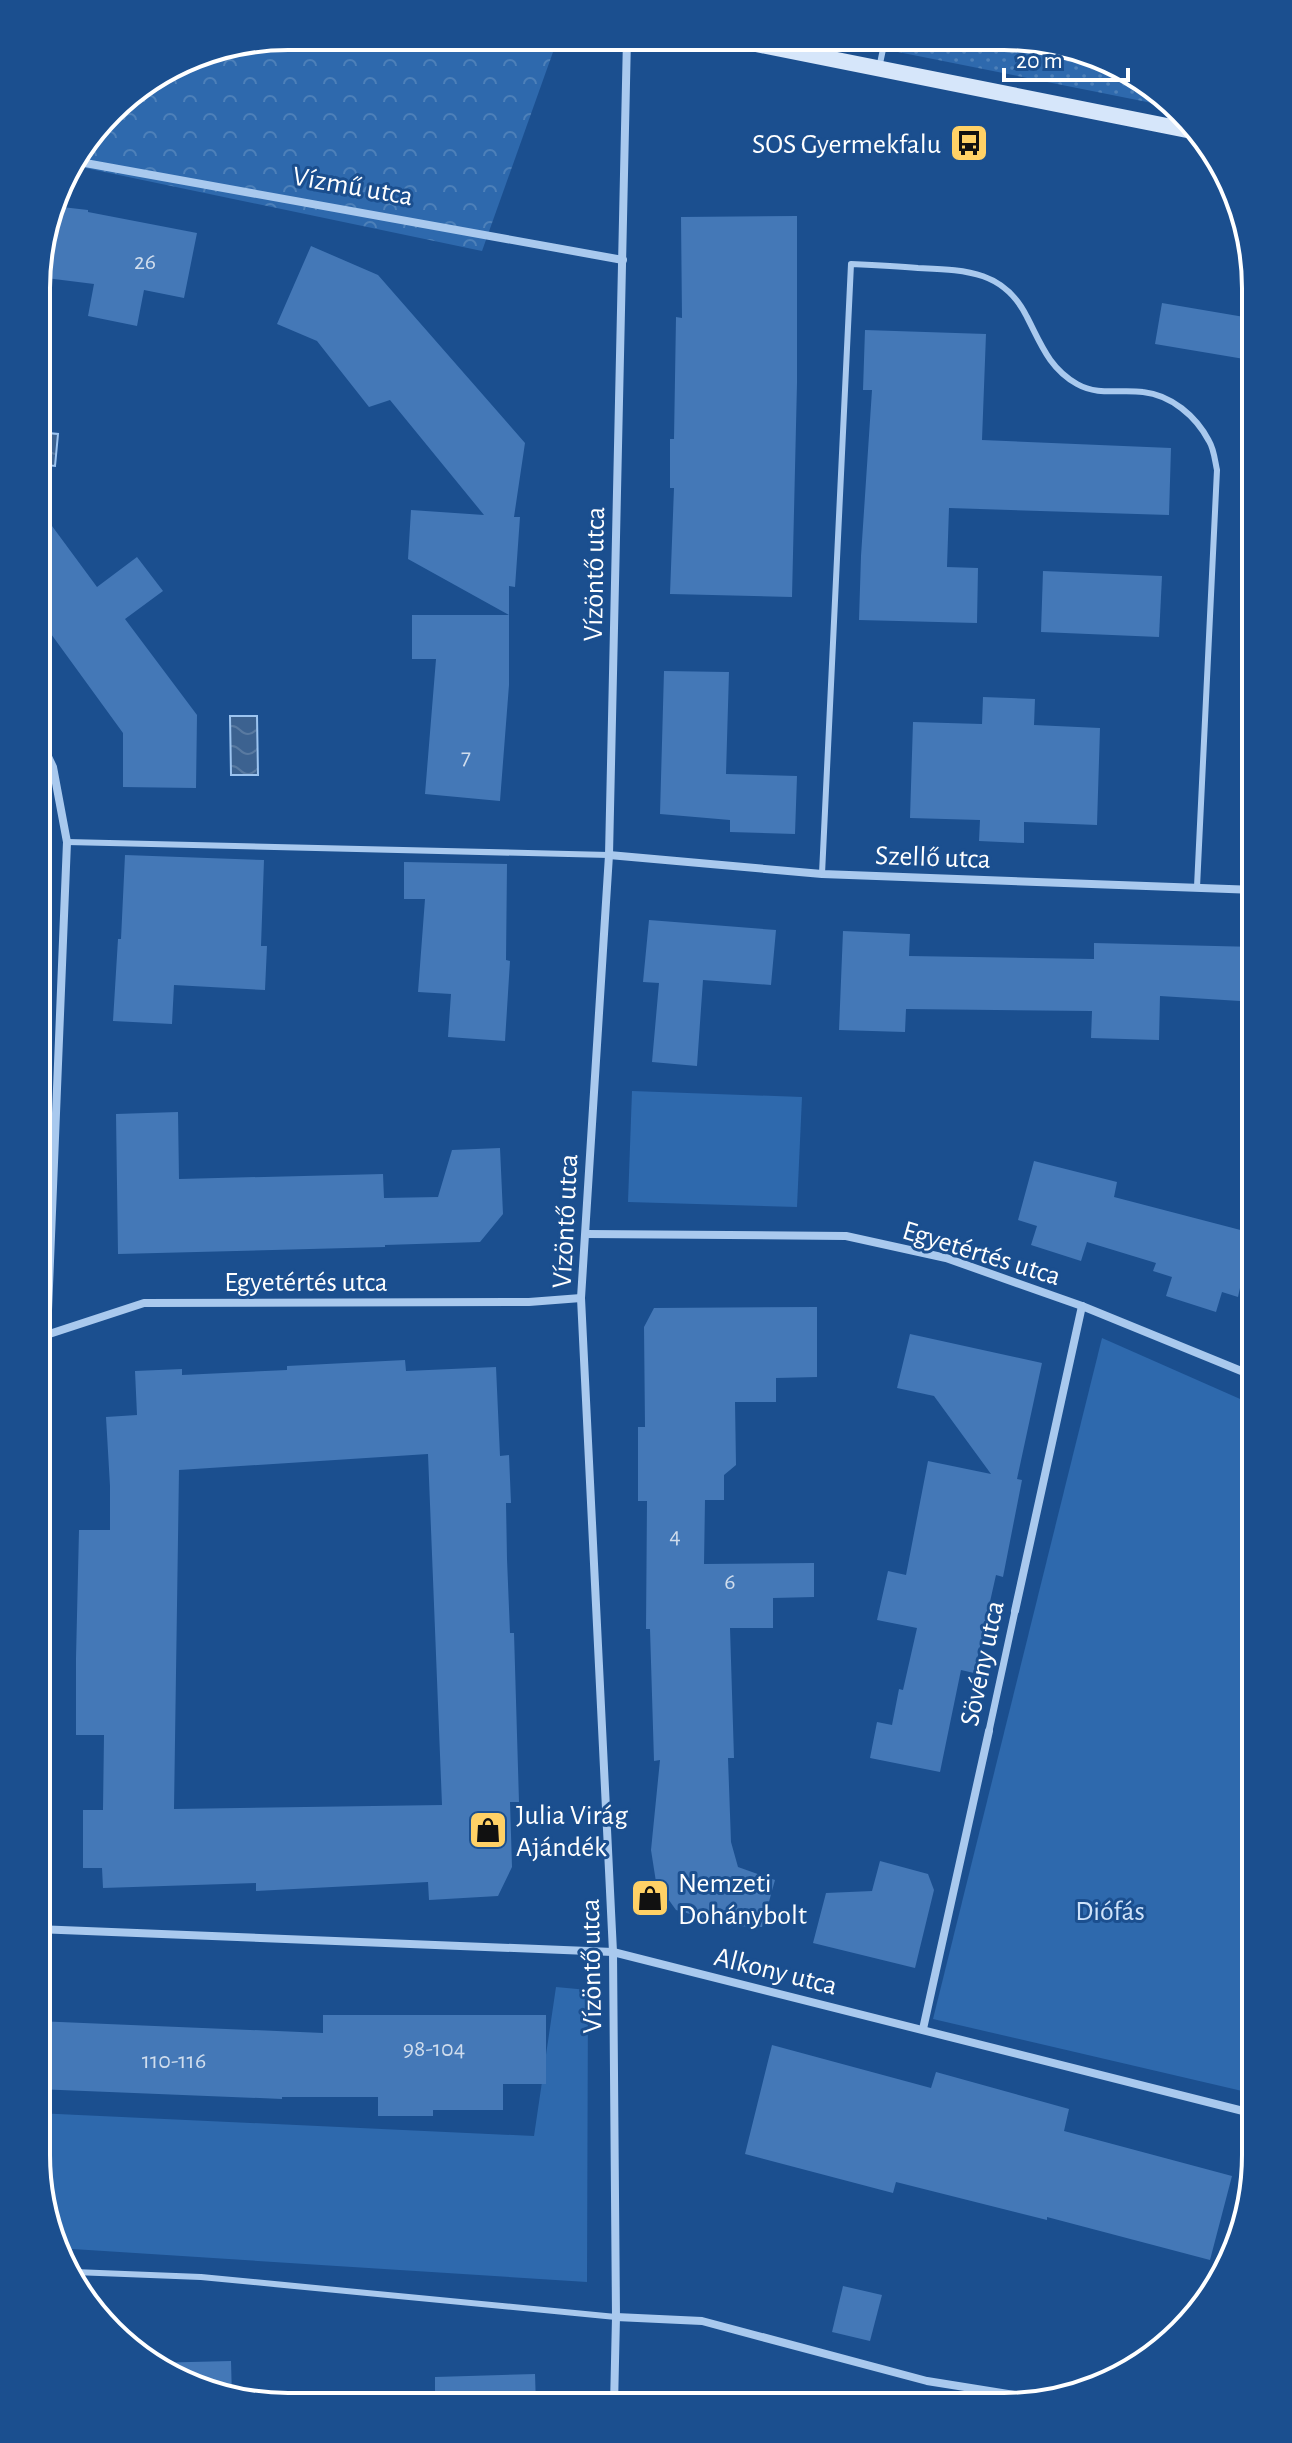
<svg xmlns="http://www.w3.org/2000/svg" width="1292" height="2443" viewBox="0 0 1292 2443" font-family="'Alegreya Sans',sans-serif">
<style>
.grass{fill:url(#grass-dots)}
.forest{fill:url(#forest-crowns)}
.park{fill:#2e69ad}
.water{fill:url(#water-waves);stroke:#9cc4f0;stroke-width:2}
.building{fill:#4478b7;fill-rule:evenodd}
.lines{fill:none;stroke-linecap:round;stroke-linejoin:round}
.service{stroke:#a9c9ee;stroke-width:6}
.pedestrian{stroke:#a9c9ee;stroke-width:7}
.minor{stroke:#a9c9ee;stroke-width:8}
.secondary{stroke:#d6e6fa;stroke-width:16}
.labels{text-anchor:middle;stroke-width:6;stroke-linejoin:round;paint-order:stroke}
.number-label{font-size:24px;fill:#d0dded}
.poi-label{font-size:28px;fill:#fff;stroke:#1b4f8f;text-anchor:start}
.street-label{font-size:28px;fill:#fff;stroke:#1b4f8f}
.park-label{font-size:28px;fill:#cfe3fa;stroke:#1b4f8f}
.rim{fill:none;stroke:#fff;stroke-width:4}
</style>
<defs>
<pattern id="grass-dots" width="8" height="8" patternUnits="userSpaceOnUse" patternTransform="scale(2)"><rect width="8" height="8" fill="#2e69ad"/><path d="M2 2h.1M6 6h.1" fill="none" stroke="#4d80b9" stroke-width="1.8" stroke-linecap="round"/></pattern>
<pattern id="forest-crowns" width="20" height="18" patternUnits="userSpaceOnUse" patternTransform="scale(2)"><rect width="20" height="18" fill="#2e69ad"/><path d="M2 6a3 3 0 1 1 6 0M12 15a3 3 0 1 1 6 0" fill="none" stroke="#4d80b9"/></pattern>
<pattern id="water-waves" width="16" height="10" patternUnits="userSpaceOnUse" patternTransform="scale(2)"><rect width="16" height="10" fill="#3c6290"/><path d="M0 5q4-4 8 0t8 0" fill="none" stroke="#597aa1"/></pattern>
</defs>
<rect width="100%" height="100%" fill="#1b4f8f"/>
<path class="grass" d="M 833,39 L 1052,41 L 1170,99 L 1177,108 Z"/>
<path class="forest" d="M 288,36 L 558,38 L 482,251 L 71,165 L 122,99 L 192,55 Z"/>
<g class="park">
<path d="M 632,1091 L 802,1097 L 797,1207 L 628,1202 Z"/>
<path d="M 1102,1338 L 1256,1406 L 1255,2094 L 933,2019 Z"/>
<path d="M 556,1987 L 588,1990 L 587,2282 L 57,2248 C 39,2219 36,2148 36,2113 L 534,2136 Z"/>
</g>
<g class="water">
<path d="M 38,432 L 58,434 L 55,466 L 38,464 Z"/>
<path d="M 230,716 L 257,716 L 258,775 L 231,775 Z"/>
</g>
<g class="building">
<path d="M 53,206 L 88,210 L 88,212 L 197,233 L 184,298 L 144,290 L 137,326 L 88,316 L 94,284 L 38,277 L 38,256 Z"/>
<path d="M 797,216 L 797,383 L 792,597 L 670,594 L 674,488 L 670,488 L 670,439 L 674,439 L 676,317 L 682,318 L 681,217 Z"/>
<path d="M 311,246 L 378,275 L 525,443 L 514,517 L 520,517 L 515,587 L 509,586 L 509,615 L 408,559 L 411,510 L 484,515 L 390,400 L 369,407 L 317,341 L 277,324 Z"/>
<path d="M 1162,303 L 1256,319 L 1256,361 L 1155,344 Z"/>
<path d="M 865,330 L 986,334 L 982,440 L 1171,448 L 1169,515 L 949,508 L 947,567 L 978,568 L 977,623 L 859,620 L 861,556 L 872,390 L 863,390 Z"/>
<path d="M 38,507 L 97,587 L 137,557 L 163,591 L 125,619 L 197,715 L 196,788 L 123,787 L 123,733 L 38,616 Z"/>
<path d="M 1043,571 L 1162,576 L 1159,637 L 1041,632 Z"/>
<path d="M 412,615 L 509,615 L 509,685 L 500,801 L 425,794 L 436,659 L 412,659 Z"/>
<path d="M 664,671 L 729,672 L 726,774 L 797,776 L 795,834 L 730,832 L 730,820 L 660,814 Z"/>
<path d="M 983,697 L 1035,699 L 1034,725 L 1100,728 L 1097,825 L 1024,822 L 1024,843 L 979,841 L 980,820 L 910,818 L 913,722 L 982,724 Z"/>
<path d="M 125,855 L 264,860 L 261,946 L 267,946 L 265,990 L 174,985 L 172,1024 L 113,1021 L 118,939 L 121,939 Z"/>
<path d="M 404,862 L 507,864 L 506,960 L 510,961 L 505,1041 L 448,1037 L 451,994 L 418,992 L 425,899 L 404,899 Z"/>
<path d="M 649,920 L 776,930 L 771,985 L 703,980 L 697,1066 L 652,1062 L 659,983 L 643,982 Z"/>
<path d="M 843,931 L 910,934 L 909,956 L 1094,959 L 1094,943 L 1256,947 L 1256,1002 L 1160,996 L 1159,1040 L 1091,1038 L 1092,1011 L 906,1009 L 905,1032 L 839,1030 Z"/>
<path d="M 178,1112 L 179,1179 L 383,1174 L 384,1198 L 438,1197 L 452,1150 L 500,1148 L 503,1214 L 480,1242 L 385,1245 L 385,1247 L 118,1254 L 116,1114 Z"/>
<path d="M 1034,1161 L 1117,1182 L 1114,1197 L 1252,1233 L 1238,1297 L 1222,1292 L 1216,1312 L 1166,1296 L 1172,1277 L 1153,1271 L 1156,1263 L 1087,1242 L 1081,1261 L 1031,1245 L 1037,1226 L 1018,1220 Z"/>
<path d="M 817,1307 L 817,1377 L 776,1378 L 776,1402 L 735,1402 L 736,1465 L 724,1475 L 724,1500 L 705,1500 L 704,1564 L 814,1563 L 814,1597 L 773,1598 L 773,1628 L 730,1628 L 734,1758 L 728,1758 L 731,1842 L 738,1867 L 775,1880 L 762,1927 L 732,1926 L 676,1910 L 656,1882 L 651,1850 L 660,1760 L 654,1761 L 650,1629 L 646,1629 L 647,1501 L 638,1501 L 638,1427 L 645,1427 L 644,1327 L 654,1308 Z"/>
<path d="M 910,1334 L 1042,1363 L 1017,1479 L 1022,1480 L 1003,1577 L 996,1575 L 974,1673 L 961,1670 L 940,1772 L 870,1758 L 877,1722 L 892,1725 L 899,1689 L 903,1690 L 917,1628 L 877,1620 L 888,1571 L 906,1575 L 928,1461 L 991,1474 L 934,1396 L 897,1388 Z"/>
<path d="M 405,1360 L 406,1371 L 496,1367 L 500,1456 L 509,1455 L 511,1503 L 506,1503 L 507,1559 L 510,1633 L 514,1633 L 519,1802 L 510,1802 L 512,1867 L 498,1896 L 429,1900 L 428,1882 L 256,1891 L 256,1883 L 103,1888 L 102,1868 L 83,1868 L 83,1810 L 103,1810 L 104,1735 L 76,1735 L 76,1658 L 79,1530 L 110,1530 L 110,1486 L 106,1417 L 137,1415 L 135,1371 L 182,1369 L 182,1375 L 287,1370 L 287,1366 ZM 428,1454 L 442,1805 L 174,1809 L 179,1470 Z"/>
<path d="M 880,1861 L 928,1874 L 934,1890 L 915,1968 L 813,1943 L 826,1893 L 872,1891 Z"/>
<path d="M 323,2015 L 546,2015 L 546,2084 L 503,2084 L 503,2110 L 433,2110 L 433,2116 L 378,2116 L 378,2097 L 282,2097 L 282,2099 L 36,2089 L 36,2021 L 323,2033 Z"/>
<path d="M 772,2045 L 931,2088 L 936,2072 L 1069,2109 L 1064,2131 L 1232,2176 L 1210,2260 L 1047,2217 L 1047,2220 L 896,2182 L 893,2193 L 745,2154 Z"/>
<path d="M 843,2286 L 882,2295 L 870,2341 L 832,2332 Z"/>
<path d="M 231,2361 L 232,2398 L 177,2381 L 150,2363 Z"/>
<path d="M 535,2374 L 536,2406 L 435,2405 L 435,2377 Z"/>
</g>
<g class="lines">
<g class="service">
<path d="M 879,68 L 885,40"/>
<path d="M 67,842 L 609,855"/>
<path d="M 822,874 L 851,264 C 873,265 895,266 918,268 C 964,270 1004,270 1027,317 C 1041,344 1049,368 1077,384 C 1098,396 1120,389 1143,392 C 1171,395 1196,416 1209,441 C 1214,449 1215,461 1217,470 L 1197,887"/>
<path d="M 74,2272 L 201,2277 L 616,2317"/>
</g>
<path class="pedestrian" d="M 989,1731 L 1015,1611"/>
<g class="minor">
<path d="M 74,161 L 623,260"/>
<path d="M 609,855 L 822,874 L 1256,890"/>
<path d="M 586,1234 L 846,1236 L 946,1258 L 1082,1306 L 1256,1377"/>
<path d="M 37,1338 L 144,1303 L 529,1302 L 581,1298"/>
<path d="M 1015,1611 L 1082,1306"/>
<path d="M 36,1929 L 613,1952 L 1255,2114"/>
<path d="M 37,1929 L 47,1335 L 67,842 L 53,767 L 38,736"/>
<path d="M 923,2029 L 989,1731"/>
<path d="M 616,2317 L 702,2321 L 927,2381 L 1046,2400"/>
<path d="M 614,2406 L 616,2317 L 613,1952 L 581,1298 L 609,855 L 627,38"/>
</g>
<path class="secondary" d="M 731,39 L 1192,131"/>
</g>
<defs>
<symbol id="bus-square" viewBox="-11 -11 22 22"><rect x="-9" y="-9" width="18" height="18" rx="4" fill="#ffd166" stroke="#1b4f8f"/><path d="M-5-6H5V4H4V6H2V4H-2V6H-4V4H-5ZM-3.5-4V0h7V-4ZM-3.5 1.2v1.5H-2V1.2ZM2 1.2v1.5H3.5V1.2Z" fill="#111"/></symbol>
<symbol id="shop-square" viewBox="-11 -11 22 22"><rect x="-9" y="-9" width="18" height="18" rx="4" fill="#ffd166" stroke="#1b4f8f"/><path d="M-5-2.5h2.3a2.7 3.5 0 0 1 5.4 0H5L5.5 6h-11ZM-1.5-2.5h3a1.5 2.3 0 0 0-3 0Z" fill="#111"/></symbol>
</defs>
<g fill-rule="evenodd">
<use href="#bus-square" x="947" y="121" width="44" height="44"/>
<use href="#shop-square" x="466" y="1808" width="44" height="44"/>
<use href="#shop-square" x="628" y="1876" width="44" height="44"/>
</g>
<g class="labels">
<g class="number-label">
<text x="145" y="269">26</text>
<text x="466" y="764">7</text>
<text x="675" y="1543">4</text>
<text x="730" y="1589">6</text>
<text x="434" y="2056">98-104</text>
<text x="174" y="2068">110-116</text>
</g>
<g class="poi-label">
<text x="941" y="153" text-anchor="end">SOS Gyermekfalu</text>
<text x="516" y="1824">Julia Virág<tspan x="516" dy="32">Ajándék</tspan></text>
<text x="678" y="1892">Nemzeti<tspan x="678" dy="32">Dohánybolt</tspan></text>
</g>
<g class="street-label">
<text transform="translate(353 185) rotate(10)" y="10">Vízmű utca</text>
<text transform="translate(593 574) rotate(-89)" y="10">Vízöntő utca</text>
<text transform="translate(933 856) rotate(2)" y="10">Szellő utca</text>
<text transform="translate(564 1221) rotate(-87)" y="10">Vízöntő utca</text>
<text transform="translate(982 1252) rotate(17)" y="10">Egyetértés utca</text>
<text x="306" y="1291">Egyetértés utca</text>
<text transform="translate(981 1663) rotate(-78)" y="10">Sövény utca</text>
<text transform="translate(590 1966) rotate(-91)" y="10">Vízöntő utca</text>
<text transform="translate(776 1970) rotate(14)" y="10">Alkony utca</text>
</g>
<g class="park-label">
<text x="1110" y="1920">Diófás</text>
</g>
</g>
<path d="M0 0H1292V2443H0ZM288 50H1004A238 238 0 0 1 1242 288V2155A238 238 0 0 1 1004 2393H288A238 238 0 0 1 50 2155V288A238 238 0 0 1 288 50Z" fill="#1b4f8f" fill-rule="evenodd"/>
<path class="rim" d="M288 50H1004A238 238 0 0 1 1242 288V2155A238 238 0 0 1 1004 2393H288A238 238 0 0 1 50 2155V288A238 238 0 0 1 288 50Z"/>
<path d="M1004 68v12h124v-12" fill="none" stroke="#ffffff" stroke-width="4"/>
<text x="1016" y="68" font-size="24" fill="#ffffff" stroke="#1b4f8f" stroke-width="6" paint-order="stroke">20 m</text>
</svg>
